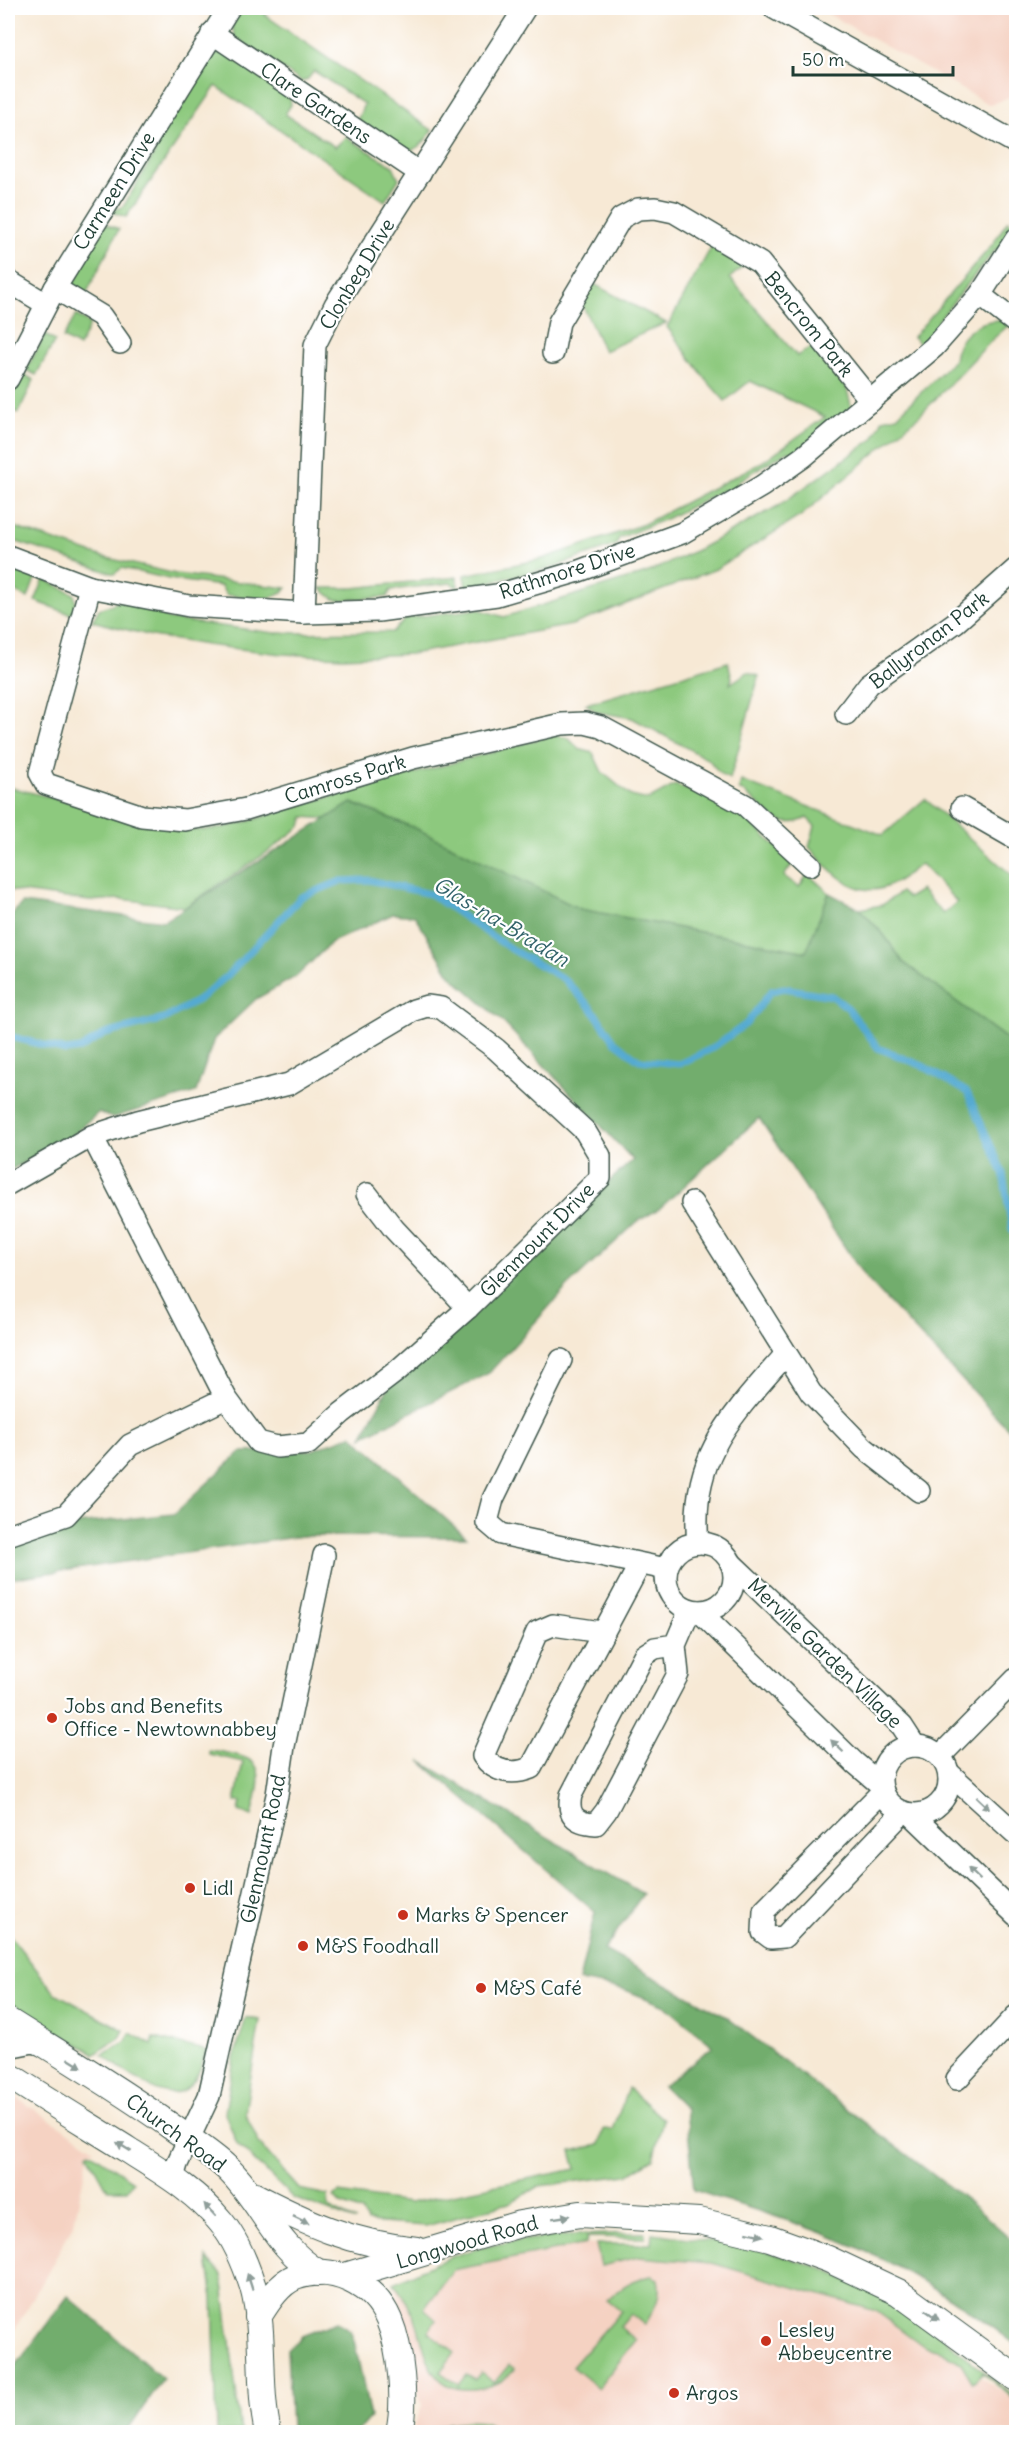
<svg xmlns="http://www.w3.org/2000/svg" width="1024" height="2440" viewBox="0 0 1024 2440" font-family="Delius,sans-serif">
<style>
.built{fill:#f5d2c2}
.green{fill:#8dc97e;stroke:#568359;stroke-width:1.5}
.forest{fill:#72ad6d;stroke:#487550;stroke-width:1.5}
.lines{fill:none;stroke-linecap:round;stroke-linejoin:round}
.stream{stroke:#55aad1;stroke-width:7}
.minor-casing{stroke:#3f574c;stroke-width:24}
.tertiary-casing{stroke:#3f574c;stroke-width:28}
.minor{stroke:#fff;stroke-width:21}
.tertiary{stroke:#fff;stroke-width:26}
.oneway{fill:#8f9e9a}
.poi-dot{fill:#c8321e;stroke:#fff;stroke-width:2}
.labels{text-anchor:middle;stroke-width:4.5;stroke-linejoin:round;paint-order:stroke}
.street-label{font-size:20px;fill:#1f3d34;stroke:#fff}
.poi-label{font-size:20px;fill:#1f3d34;stroke:#fff;text-anchor:start}
.water-label{font-size:21px;font-style:italic;fill:#32636b;stroke:#fff}
</style>
<rect width="100%" height="100%" fill="#fff"/>
<filter id="ink" filterUnits="userSpaceOnUse"><feTurbulence type="fractalNoise" baseFrequency=".0167" numOctaves="2"/><feDisplacementMap in="SourceGraphic" scale="12" xChannelSelector="R" yChannelSelector="G"/><feConvolveMatrix kernelMatrix="1 2 1 2 8 2 1 2 1" color-interpolation-filters="sRGB"/></filter>
<filter id="wash" filterUnits="userSpaceOnUse"><feTurbulence type="fractalNoise" baseFrequency=".008" numOctaves="4" result="noise"/><feDisplacementMap in="SourceGraphic" scale="24" xChannelSelector="R" yChannelSelector="G"/><feGaussianBlur stdDeviation="1.35" result="paint"/><feColorMatrix in="noise" values="0 0 0 0 0 0 0 0 0 0 0 0 0 0 0 0 0 1.4 0 .05"/><feComposite in="paint" operator="in"/></filter>
<g filter="url(#wash)">
<rect width="100%" height="100%" fill="#f7e9d5"/>
<g class="built">
<path d="M 825,8 L 1016,8 L 1016,94 L 990,105 L 823,11 Z"/>
<path d="M 8,2092 L 95,2149 L 89,2152 L 74,2223 L 46,2276 L 15,2329 L 8,2336 Z"/>
<path d="M 584,2244 L 810,2264 L 1016,2401 L 1016,2432 L 412,2432 L 422,2406 L 394,2283 Z"/>
</g>
<g class="green">
<path d="M 238,8 L 270,8 L 265,15 L 432,130 C 425,142 420,148 406,152 L 357,121 L 364,104 L 314,71 L 308,79 L 302,82 L 235,37 L 231,22 Z"/>
<path d="M 223,52 L 290,97 L 291,105 L 285,114 L 335,147 L 346,137 L 393,166 L 399,179 L 385,201 L 216,86 L 126,217 L 109,211 L 123,207 L 155,153 L 153,138 L 210,55 Z"/>
<path d="M 1008,220 L 1016,227 L 1016,232 L 1005,249 L 996,249 L 938,321 L 940,330 L 923,346 L 913,337 L 992,245 Z"/>
<path d="M 102,223 L 119,229 L 83,300 L 73,290 L 73,284 Z"/>
<path d="M 713,244 L 744,265 L 730,278 L 797,356 L 813,346 L 846,386 L 852,409 L 795,453 L 788,451 L 738,481 L 737,488 L 728,493 L 723,490 L 668,518 L 619,538 L 616,545 L 551,568 L 466,587 L 464,575 L 542,559 L 644,524 L 762,462 L 825,417 L 750,381 L 725,401 L 708,382 L 667,327 Z"/>
<path d="M 590,282 L 666,323 L 604,351 L 580,300 Z"/>
<path d="M 76,315 L 90,324 L 79,347 L 63,338 Z"/>
<path d="M 998,320 L 1011,323 L 993,339 L 921,414 L 802,515 L 716,569 L 572,625 L 411,654 L 343,657 L 282,654 L 206,645 L 152,636 L 92,621 L 99,609 L 120,601 L 153,606 L 168,619 L 275,633 L 392,632 L 407,618 L 478,609 L 504,617 L 646,573 L 697,550 L 778,506 L 873,439 L 883,419 L 897,416 L 954,360 C 956,337 976,321 998,320 Z"/>
<path d="M 45,335 L 55,341 L 36,375 L 26,370 Z"/>
<path d="M 23,374 L 34,380 L 18,413 L 8,408 L 8,405 Z"/>
<path d="M 8,525 L 103,557 L 176,574 L 287,588 C 271,605 247,597 226,595 L 221,586 L 169,579 L 122,568 L 114,574 L 8,539 Z"/>
<path d="M 8,564 L 36,576 L 28,598 L 8,588 Z"/>
<path d="M 457,577 L 458,588 L 451,583 L 391,590 L 387,597 L 340,600 L 334,599 L 320,588 L 353,588 Z"/>
<path d="M 44,579 L 74,594 L 76,603 L 73,615 L 35,601 Z"/>
<path d="M 728,662 L 732,678 L 730,684 L 748,672 L 759,676 L 730,779 L 721,775 L 709,760 L 632,718 L 597,712 L 586,704 Z"/>
<path d="M 554,735 L 568,738 L 579,749 L 593,753 L 602,772 L 631,796 L 648,800 L 675,785 L 729,805 L 739,811 L 793,863 L 784,876 L 799,887 L 808,874 L 829,893 L 807,952 L 579,909 L 415,828 L 352,803 L 327,819 L 304,817 L 301,826 L 269,851 L 185,907 L 121,899 L 89,901 L 8,890 L 8,787 L 187,830 C 230,832 267,814 307,803 C 389,780 472,758 554,735 Z"/>
<path d="M 741,781 L 883,835 L 925,799 L 1016,879 L 1016,1046 L 903,962 L 884,935 L 860,909 L 882,905 L 901,892 L 908,898 L 921,890 L 943,914 L 957,902 L 921,864 C 912,870 904,878 894,883 C 859,904 831,872 809,847 L 815,826 L 807,818 C 775,834 765,805 739,789 Z"/>
<path d="M 209,1750 C 264,1758 265,1763 252,1816 L 239,1811 L 241,1802 L 235,1802 L 243,1762 L 209,1754 Z"/>
<path d="M 8,1933 L 55,1993 L 124,2030 L 120,2038 L 95,2054 L 8,2002 Z"/>
<path d="M 246,2018 L 260,2020 L 245,2113 L 259,2143 L 299,2189 L 328,2195 L 328,2207 L 356,2221 L 293,2198 L 237,2144 L 225,2113 L 234,2058 Z"/>
<path d="M 130,2033 L 152,2045 L 154,2038 L 206,2050 C 188,2126 145,2084 102,2055 L 127,2041 Z"/>
<path d="M 628,2088 L 663,2119 L 653,2159 L 627,2175 L 539,2186 L 509,2203 L 426,2226 L 367,2222 L 362,2212 L 341,2204 L 334,2197 L 339,2193 L 409,2203 L 576,2169 L 571,2151 L 599,2145 L 604,2129 L 613,2130 Z"/>
<path d="M 90,2152 L 133,2181 L 127,2190 L 108,2190 L 88,2154 Z"/>
<path d="M 645,2233 L 645,2238 L 587,2237 L 586,2244 L 453,2270 L 424,2309 L 436,2320 L 428,2332 L 455,2352 L 440,2372 L 459,2385 L 467,2375 L 475,2380 L 481,2372 L 494,2383 L 509,2365 L 515,2369 C 503,2383 492,2387 474,2389 C 430,2393 427,2356 417,2324 C 412,2309 403,2296 394,2283 C 418,2272 441,2259 466,2252 C 524,2235 586,2234 645,2233 Z"/>
<path d="M 652,2233 L 748,2246 L 816,2266 L 908,2309 L 1016,2398 L 1016,2401 L 983,2373 L 973,2383 L 961,2363 L 938,2349 L 925,2347 L 876,2311 L 712,2263 L 638,2257 L 601,2266 L 596,2244 L 651,2244 Z"/>
<path d="M 207,2258 L 222,2275 L 241,2432 L 217,2432 L 213,2298 Z"/>
<path d="M 652,2276 L 658,2279 C 662,2298 654,2309 645,2325 L 631,2314 L 620,2327 L 636,2340 L 598,2388 L 572,2367 L 621,2311 L 607,2300 C 620,2287 634,2278 652,2276 Z"/>
<path d="M 469,2421 L 487,2422 L 506,2432 L 485,2430 L 463,2432 L 456,2427 L 451,2432 L 420,2432 L 449,2423 Z"/>
</g>
<g class="forest">
<path d="M 351,803 L 415,828 L 580,909 L 806,952 L 829,893 L 860,909 L 884,935 L 903,962 L 1016,1046 L 1016,1437 L 864,1276 L 759,1118 L 659,1209 L 638,1221 L 567,1287 L 489,1373 L 362,1437 L 397,1371 L 633,1160 L 502,1021 L 451,976 L 415,916 L 393,914 L 332,942 L 297,976 L 256,999 L 214,1039 L 196,1092 L 112,1118 L 99,1112 L 70,1138 L 8,1171 L 8,919 L 22,903 L 164,921 Z"/>
<path d="M 352,1435 L 466,1537 L 302,1536 L 8,1579 L 8,1531 L 174,1514 L 241,1452 L 312,1450 Z"/>
<path d="M 420,1761 L 643,1894 L 604,1950 L 725,2016 L 969,2202 L 1016,2243 L 1016,2345 C 961,2301 894,2261 828,2235 C 784,2218 738,2205 694,2190 L 686,2109 L 663,2086 L 713,2046 L 665,2006 L 623,1989 L 579,1981 L 595,1912 Z"/>
<path d="M 68,2296 L 163,2379 L 126,2432 L 8,2432 L 8,2376 Z"/>
<path d="M 337,2322 L 350,2330 L 355,2344 L 370,2417 L 357,2432 L 297,2432 L 291,2427 L 287,2350 L 302,2336 Z"/>
</g>
<g class="lines">
<path class="stream" d="M 8,1036 L 66,1051 L 80,1049 L 105,1034 L 164,1019 L 198,1000 L 227,976 L 301,897 L 341,881 L 369,880 L 430,894 L 511,949 L 564,979 L 592,1009 L 615,1042 L 639,1060 L 679,1064 L 711,1049 L 746,1024 L 771,991 L 784,988 L 832,996 L 848,1008 L 878,1048 L 923,1066 L 967,1092 L 1003,1173 L 1012,1229 L 1016,1234"/>
</g>
</g>
<g filter="url(#ink)">
<g class="lines">
<defs>
<g id="minor">
<path d="M 774,8 L 1016,143"/>
<path d="M 212,33 L 420,173"/>
<path d="M 8,281 L 46,304"/>
<path d="M 55,288 L 101,316 L 120,343"/>
<path d="M 980,295 L 1016,323"/>
<path d="M 553,353 L 559,322 L 621,218 L 638,209 L 655,208 L 674,212 L 760,263 L 871,401"/>
<path d="M 8,379 L 55,288 L 229,8"/>
<path d="M 8,556 L 90,587 L 189,606 L 304,613 L 378,611 L 497,595 L 579,571 L 682,533 L 762,486 L 803,457 L 934,347 L 980,295 L 1016,239"/>
<path d="M 90,587 L 40,773 L 46,784 L 142,816 L 185,820 L 246,809 L 413,758 L 562,724 L 585,723 L 601,727 L 745,805 L 810,865"/>
<path d="M 304,613 L 315,345 L 335,305 L 525,8"/>
<path d="M 846,714 L 869,684 L 956,622 L 1016,569"/>
<path d="M 962,808 L 1016,839"/>
<path d="M 427,1006 L 441,1008 L 496,1049 L 585,1131 L 600,1156 L 600,1178 L 468,1308 L 397,1371 L 342,1413 L 308,1444 L 277,1447 L 258,1442 L 226,1398 L 92,1136 L 138,1121 L 289,1084 L 414,1010 Z"/>
<path d="M 8,1184 L 92,1136"/>
<path d="M 367,1194 L 394,1229 L 468,1308"/>
<path d="M 692,1203 L 811,1393 L 864,1448 L 919,1491"/>
<path d="M 561,1360 L 493,1499 L 487,1522 L 501,1534 L 666,1569"/>
<path d="M 8,1535 L 66,1515 L 130,1445 L 226,1398"/>
<circle cx="700" cy="1577" r="34"/>
<path d="M 698,1543 C 689,1456 733,1415 786,1354"/>
<path d="M 731,1563 L 902,1726 L 915,1746"/>
<path d="M 699,1611 L 855,1763 L 881,1785"/>
<path d="M 601,1632 L 553,1625 L 537,1632 L 483,1756 C 495,1773 513,1775 531,1768 L 640,1564"/>
<path d="M 675,1645 L 655,1648 L 644,1655 L 571,1795 C 567,1815 575,1823 596,1824 L 606,1811 L 678,1674 L 675,1645 L 690,1610"/>
<circle cx="915" cy="1780" r="34"/>
<path d="M 940,1756 L 1016,1679"/>
<path d="M 949,1773 L 1016,1834"/>
<path d="M 883,1791 L 764,1911 L 763,1932 L 771,1938 L 784,1937 L 903,1812"/>
<path d="M 911,1814 L 1016,1915"/>
<path d="M 8,2047 L 33,2042 L 45,2045"/>
<path d="M 957,2079 L 1016,2016"/>
<path d="M 173,2178 L 177,2164 L 209,2096 L 277,1795 L 284,1746 L 324,1555"/>
</g>
<g id="tertiary">
<path d="M 8,2021 C 63,2056 119,2089 172,2127 C 191,2141 213,2154 230,2171 C 264,2205 275,2247 319,2273"/>
<path d="M 8,2075 C 47,2100 88,2125 128,2150 C 161,2171 196,2191 221,2222 C 236,2240 246,2265 253,2287 C 266,2334 257,2385 268,2432"/>
<path d="M 249,2193 C 306,2223 352,2244 417,2250"/>
<path d="M 345,2276 L 520,2224 L 580,2214 L 699,2221 L 770,2238 L 828,2259 L 898,2292 L 1016,2378"/>
<path d="M 258,2317 C 267,2303 278,2284 295,2277 C 332,2263 374,2284 389,2320 C 401,2349 406,2401 399,2432"/>
</g>
</defs>
<use href="#minor" class="minor-casing"/>
<use href="#tertiary" class="tertiary-casing"/>
<use href="#minor" class="minor"/>
<use href="#tertiary" class="tertiary"/>
</g>
<defs><path id="oneway-solid" d="M-6-.8H1V-3.2L6.5 0L1 3.2V.8H-6Z" transform="scale(1.5)"/></defs>
<g class="oneway">
<use href="#oneway-solid" transform="translate(837 1746) rotate(-136)"/>
<use href="#oneway-solid" transform="translate(983 1803) rotate(43)"/>
<use href="#oneway-solid" transform="translate(974 1874) rotate(-136)"/>
<use href="#oneway-solid" transform="translate(75 2063) rotate(32)"/>
<use href="#oneway-solid" transform="translate(124 2147) rotate(-148)"/>
<use href="#oneway-solid" transform="translate(210 2210) rotate(-133)"/>
<use href="#oneway-solid" transform="translate(561 2217) rotate(-9)"/>
<use href="#oneway-solid" transform="translate(301 2220) rotate(26)"/>
<use href="#oneway-solid" transform="translate(755 2234) rotate(14)"/>
<use href="#oneway-solid" transform="translate(250 2282) rotate(-108)"/>
<use href="#oneway-solid" transform="translate(932 2315) rotate(35)"/>
</g>
</g>
<g class="poi-dot">
<circle cx="52" cy="1718" r="6"/>
<circle cx="190" cy="1888" r="6"/>
<circle cx="403" cy="1915" r="6"/>
<circle cx="303" cy="1946" r="6"/>
<circle cx="481" cy="1988" r="6"/>
<circle cx="766" cy="2341" r="6"/>
<circle cx="674" cy="2393" r="6"/>
</g>
<g class="labels">
<g class="street-label">
<text transform="translate(316 103) rotate(34)" y="7">Clare Gardens</text>
<text transform="translate(114 191) rotate(-58)" y="7">Carmeen Drive</text>
<text transform="translate(357 274) rotate(-59)" y="7">Clonbeg Drive</text>
<text transform="translate(809 324) rotate(51)" y="7">Bencrom Park</text>
<text transform="translate(567 571) rotate(-18)" y="7">Rathmore Drive</text>
<text transform="translate(929 640) rotate(-38)" y="7">Ballyronan Park</text>
<text transform="translate(345 779) rotate(-17)" y="7">Camross Park</text>
<text transform="translate(537 1240) rotate(-45)" y="7">Glenmount Drive</text>
<text transform="translate(825 1653) rotate(44)" y="7">Merville Garden Village</text>
<text transform="translate(263 1849) rotate(-78)" y="7">Glenmount Road</text>
<text transform="translate(176 2133) rotate(36)" y="7">Church Road</text>
<text transform="translate(467 2242) rotate(-16)" y="7">Longwood Road</text>
</g>
<g class="poi-label">
<text x="64" y="1713">Jobs and Benefits<tspan x="64" dy="23">Office - Newtownabbey</tspan></text>
<text x="202" y="1895">Lidl</text>
<text x="415" y="1922">Marks &amp; Spencer</text>
<text x="315" y="1953">M&amp;S Foodhall</text>
<text x="493" y="1995">M&amp;S Café</text>
<text x="778" y="2337">Lesley<tspan x="778" dy="23">Abbeycentre</tspan></text>
<text x="686" y="2400">Argos</text>
</g>
<g class="water-label">
<text transform="translate(501 922) rotate(31)" y="7">Glas-na-Bradan</text>
</g>
</g>
<rect width="1024" height="2440" fill="none" stroke="#fff" stroke-width="30"/>
<path d="M793 66v9h160v-9" fill="none" stroke="#1f3d34" stroke-width="3"/>
<text x="802" y="66" font-size="18" fill="#1f3d34" stroke="#ffffff" stroke-width="4.5" paint-order="stroke">50 m</text>
</svg>
